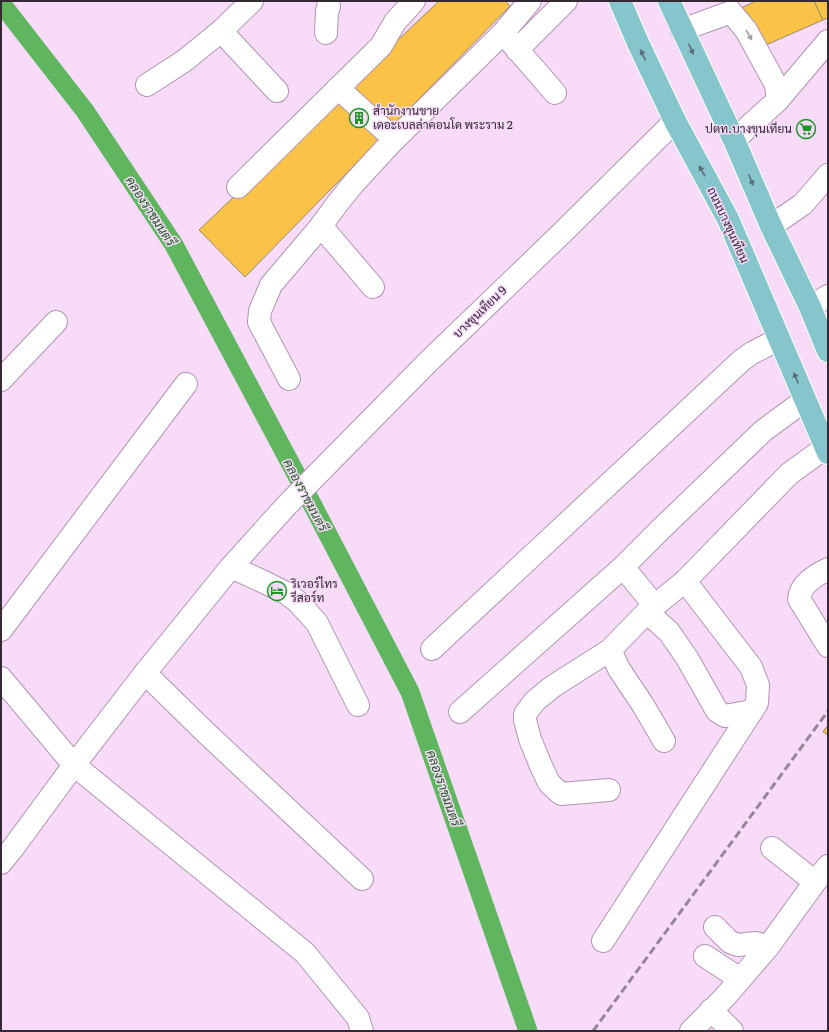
<svg xmlns="http://www.w3.org/2000/svg" width="829" height="1032" viewBox="0 0 829 1032" font-family="Literata,Sarabun,serif">
<style>
.lines{fill:none;stroke-linecap:round;stroke-linejoin:round}
.canal{stroke:#5fb65f;stroke-width:19}
.building{fill:#fac246;stroke:#9c8b6a}
.minor-casing{stroke:#b095b2;stroke-width:24}
.major-casing{stroke:#fff;stroke-width:24}
.minor{stroke:#fff;stroke-width:22}
.major{stroke:#86c5cb;stroke-width:22}
.rail{stroke:#99859a;stroke-width:3;stroke-dasharray:8 4;stroke-linecap:butt}
.oneway{fill:#a49fa4}
.oneway2{fill:#596f78}
.labels{text-anchor:middle;stroke-width:3;stroke-linejoin:round;paint-order:stroke}
.poi-label{font-size:12px;fill:#342935;stroke:#f7dbf9;text-anchor:start}
.street-label{font-size:12px;fill:#342935;stroke:#f7dbf9}
.water-label{font-size:13px;font-style:italic;fill:#1f5a21;stroke:#f7dbf9}
</style>
<rect width="100%" height="100%" fill="#f7dbf9"/>
<g class="lines">
<path class="canal" d="M 1,3 L 85,111 L 174,245 L 311,502 L 410,692 L 528,1031"/>
</g>
<g class="building">
<path d="M 439,1 L 505,1 L 510,6 L 245,277 L 199,230 Z"/>
<path d="M 756,1 L 814,1 L 823,20 L 759,48 L 741,8 Z"/>
<path d="M 814,1 L 828,1 L 828,18 L 823,20 Z"/>
<path d="M 828,725 L 828,735 L 823,732 Z"/>
</g>
<g class="lines">
<defs>
<g id="minor">
<path d="M 682,30 L 731,12 L 746,30 L 776,85 L 778,100 L 734,140"/>
<path d="M 221,31 L 277,91"/>
<path d="M 326,33 L 327,11 L 329,7 L 328,1"/>
<path d="M 503,33 L 555,93"/>
<path d="M 517,50 L 566,1"/>
<path d="M 147,85 L 184,61 L 221,31 L 252,1"/>
<path d="M 338,88 L 384,130"/>
<path d="M 778,100 L 828,41"/>
<path d="M 238,187 L 381,46 L 395,22 L 414,1"/>
<path d="M 771,226 L 803,204 L 828,175"/>
<path d="M 373,287 L 321,226 L 337,204 L 354,183 L 389,145 L 503,33 L 530,1"/>
<path d="M 810,307 L 828,296"/>
<path d="M 289,379 L 259,322 L 260,311 L 271,285 L 321,226"/>
<path d="M 1,380 L 56,322"/>
<path d="M 231,567 L 264,582 L 286,593 L 298,602 L 317,623 L 358,705"/>
<path d="M 623,567 L 655,606"/>
<path d="M 828,569 C 816,575 800,584 799,599 L 828,646"/>
<path d="M 647,612 L 669,632 L 687,658 L 717,711 L 725,716 L 752,711"/>
<path d="M 1,630 L 186,384"/>
<path d="M 432,649 L 742,360 L 752,353 L 779,339"/>
<path d="M 610,650 L 619,669 L 643,705 L 664,741"/>
<path d="M 145,673 L 202,729 L 362,879"/>
<path d="M 1,678 L 74,765 L 305,953 L 358,1018 L 362,1031"/>
<path d="M 460,712 L 623,567 L 661,529 L 763,431 L 805,400"/>
<path d="M 609,790 L 561,794 L 549,783 L 541,766 L 530,739 L 525,720 L 525,714 L 535,701 L 552,687 L 610,650 L 647,612 L 685,581 L 789,474 L 826,447"/>
<path d="M 772,848 L 815,882"/>
<path d="M 1,863 L 13,848 L 74,765 L 145,673 L 231,567 L 287,505 L 428,362 L 563,232 L 675,121"/>
<path d="M 715,927 L 730,942 L 738,945 L 756,943 L 768,947"/>
<path d="M 603,941 L 757,703 L 758,685 L 751,667 L 685,581"/>
<path d="M 705,956 L 740,979"/>
<path d="M 711,1010 L 732,1031"/>
<path d="M 691,1031 L 725,997 L 768,947 L 815,882 L 828,866"/>
</g>
<g id="major">
<path d="M 620,1 L 638,43 L 675,121 L 728,219 L 828,453"/>
<path d="M 669,1 L 734,140 L 771,226 L 810,307 L 828,351"/>
</g>
</defs>
<use href="#minor" class="minor-casing"/>
<use href="#major" class="major-casing"/>
<use href="#minor" class="minor"/>
<use href="#major" class="major"/>
<path class="rail" d="M 593,1031 L 828,711"/>
</g>
<defs><path id="oneway-solid" d="M-6-.8H1V-3.2L6.5 0L1 3.2V.8H-6Z"/></defs>
<use class="oneway" href="#oneway-solid" transform="translate(749 35) rotate(60)"/>
<g class="oneway2">
<use href="#oneway-solid" transform="translate(691 49) rotate(65)"/>
<use href="#oneway-solid" transform="translate(643 55) rotate(-115)"/>
<use href="#oneway-solid" transform="translate(702 171) rotate(-119)"/>
<use href="#oneway-solid" transform="translate(751 180) rotate(67)"/>
<use href="#oneway-solid" transform="translate(796 378) rotate(-114)"/>
</g>
<defs>
<symbol id="building-ring" viewBox="-11 -11 22 22"><circle r="9.5" fill="#f7dbf9" stroke="#1d9627" stroke-width="1.5"/><path d="M-4-6H4V6H1V3H-1V6H-4ZM-2.5-4.3h1.7v1.8h-1.7ZM.8-4.3h1.7v1.8H.8ZM-2.5-1h1.7V.8h-1.7ZM.8-1h1.7V.8H.8Z" fill="#1d9627"/></symbol>
<symbol id="supermarket-ring" viewBox="-11 -11 22 22"><circle r="9.5" fill="#f7dbf9" stroke="#1d9627" stroke-width="1.5"/><path d="M-6-5.5h2.5l.6 2H6L4.5 2H-2.5L-4.4-4H-6ZM-1.5 3.2a1.3 1.3 0 1 0 .1 0ZM3 3.2a1.3 1.3 0 1 0 .1 0Z" fill="#1d9627"/></symbol>
<symbol id="hotel-ring" viewBox="-11 -11 22 22"><circle r="9.5" fill="#f7dbf9" stroke="#1d9627" stroke-width="1.5"/><path d="M-6-4.5h1.5V1H6V5H4.5V3h-9V5H-6ZM-4 0a1.8 1.8 0 1 1 3.6 0ZM.5 0V-2.5h3Q6-2.5 6 0Z" fill="#1d9627"/></symbol>
</defs>
<g fill-rule="evenodd">
<use href="#building-ring" x="348" y="107" width="22" height="22"/>
<use href="#supermarket-ring" x="795" y="118" width="22" height="22"/>
<use href="#hotel-ring" x="266" y="580" width="22" height="22"/>
</g>
<g class="labels">
<g class="poi-label">
<text x="373" y="115">สำนักงานขาย<tspan x="373" dy="14">เดอะเบลล่าคอนโด พระราม 2</tspan></text>
<text x="792" y="133" text-anchor="end">ปตท.บางขุนเทียน</text>
<text x="291" y="588">ริเวอร์ไทร<tspan x="291" dy="14">รีสอร์ท</tspan></text>
</g>
<g class="street-label">
<text transform="translate(728 225) rotate(65)" y="4">ถนนบางขุนเทียน</text>
<text transform="translate(480 312) rotate(-44)" y="4">บางขุนเทียน 9</text>
</g>
<g class="water-label">
<text transform="translate(151 211) rotate(57)" y="5">คลองราชมนตรี</text>
<text transform="translate(306 495) rotate(62)" y="5">คลองราชมนตรี</text>
<text transform="translate(444 788) rotate(71)" y="5">คลองราชมนตรี</text>
</g>
</g>
<rect width="829" height="1032" fill="none" stroke="#342935" stroke-width="4"/>
</svg>
